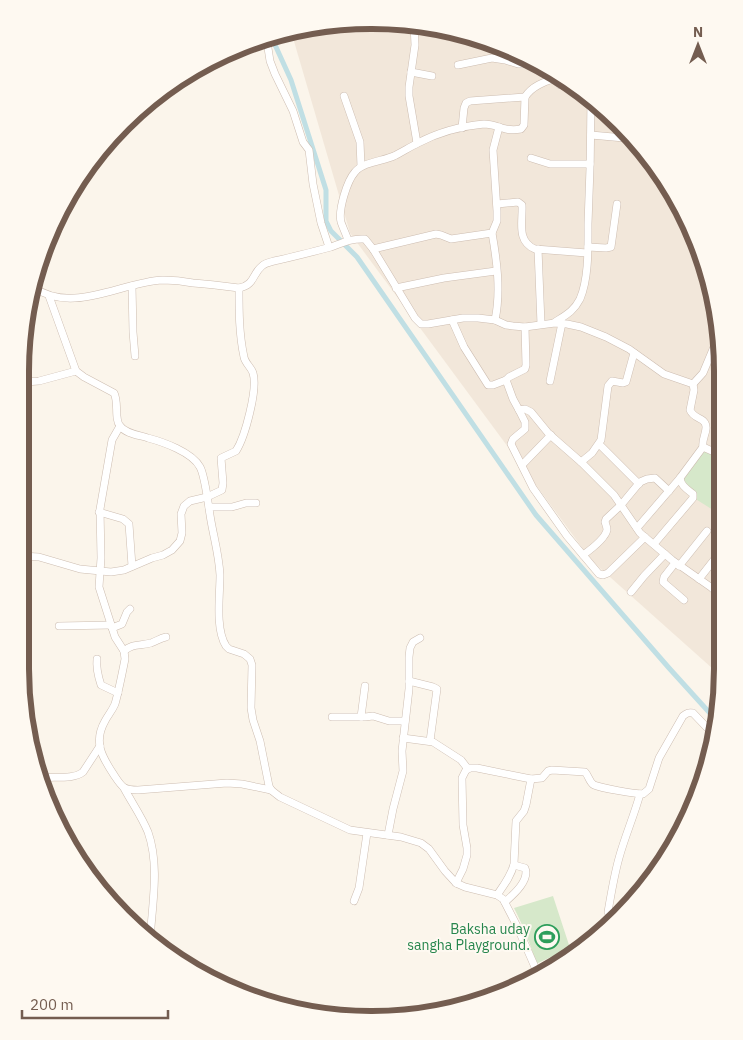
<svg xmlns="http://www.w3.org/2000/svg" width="743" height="1040" viewBox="0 0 743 1040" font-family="'IBM Plex Sans',sans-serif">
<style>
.residential{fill:#f2e7da}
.green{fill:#d6e8ca}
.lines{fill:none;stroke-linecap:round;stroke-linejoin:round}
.canal{stroke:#c0dfe4;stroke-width:5}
.minor-casing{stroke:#cdbdb1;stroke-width:8}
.minor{stroke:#fff;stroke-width:7}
.labels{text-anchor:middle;stroke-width:4;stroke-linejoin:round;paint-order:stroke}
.leisure-label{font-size:14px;fill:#27864d;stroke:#fef9f1;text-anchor:end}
.rim{fill:none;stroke:#745d50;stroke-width:6}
</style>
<rect width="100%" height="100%" fill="#fbf5eb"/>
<path class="residential" d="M 395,21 L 463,32 L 527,56 L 586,93 L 636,140 L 687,216 L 720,325 L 722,677 L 592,561 L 350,233 L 291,31 L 326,23 Z"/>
<g class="green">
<path d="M 703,447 L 721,455 L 721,515 L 694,498 L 691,489 L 680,478 Z"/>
<path d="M 553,896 L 570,948 L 536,964 C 531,944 523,926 514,908 Z"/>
</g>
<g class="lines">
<path class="canal" d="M 271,36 L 291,80 L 326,190 L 326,221 L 331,231 L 357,257 L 536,515 L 669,668 L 717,721"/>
<defs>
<g id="minor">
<path d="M 414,24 L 415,45 L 409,87 L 409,96 L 417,143"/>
<path d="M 300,32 L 320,24"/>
<path d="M 263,38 L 268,48 L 270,61 L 275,74 L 293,111 L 303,142 L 309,150 L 313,184 L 321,223 L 329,247"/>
<path d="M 458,65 L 492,58 L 505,60 L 518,64 L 539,64"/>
<path d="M 411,72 L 432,76"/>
<path d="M 555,73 L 558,83 L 560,85 L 573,85"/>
<path d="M 344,96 L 360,142 L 361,166"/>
<path d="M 462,128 L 464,108 L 466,103 L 470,101 L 525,97"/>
<path d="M 591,135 L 635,139"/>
<path d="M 620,137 L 623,127"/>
<path d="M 531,158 L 550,164 L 590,164"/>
<path d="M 497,204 L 518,202 L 522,205 C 523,221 516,241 535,249 L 587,253"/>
<path d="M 492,233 C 497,261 501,292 495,320"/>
<path d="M 348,240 C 346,234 343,228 341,222 C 338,210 347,181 355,172 C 363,162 383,161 394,156 C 402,152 410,147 418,143 C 437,133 462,126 484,124 C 492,124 498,127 506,129 C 511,130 516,130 521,129 L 524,125 L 525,97 C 532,86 544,82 556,78"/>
<path d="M 588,247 L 606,248 L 611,247 L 617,204"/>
<path d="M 373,249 L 436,234 L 441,235 L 451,239 L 492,233 L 497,221 L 497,211 L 493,150 L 499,127"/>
<path d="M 538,249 L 541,324"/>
<path d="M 132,286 L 133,332 L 135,356"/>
<path d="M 33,287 C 73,315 120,282 163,280 C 173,280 183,281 193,283 C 209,284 224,286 239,288 C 255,285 252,274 262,266 C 265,263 270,262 274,261 C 293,257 312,252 331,247 C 342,243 352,238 365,239 L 373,249 L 415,318 L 421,324 L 428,324 L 463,318 L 478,318 L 495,320 L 506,325 L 513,326 L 525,327 L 555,323 L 567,324 L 581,327 L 606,337 L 629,349 L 664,374 L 693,384 L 694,390 L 690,410 C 694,419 702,417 705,423 C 709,430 701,439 703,447 L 680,478 C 681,486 687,489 693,494 L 693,498 L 654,544"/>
<path d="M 396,288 L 444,278 L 496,271"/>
<path d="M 49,296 L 76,371 L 84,377 L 114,393 C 119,402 114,419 120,426 C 126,434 139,435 148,438 C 163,442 192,452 200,467 C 205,476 208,503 210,515 C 213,535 219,554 220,575 C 220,595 215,629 226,646 L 229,649 L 244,654 L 250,659 L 252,665 L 251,708 L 253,720 L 260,741 L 269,786 L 271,790 L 280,797 L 350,830 L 401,837 L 421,843 L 429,849 L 445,871 L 456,883 L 465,887 L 497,895 L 503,899 L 517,926 L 538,974"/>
<path d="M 452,320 L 464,347 L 488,385 L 493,385 L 506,380"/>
<path d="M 555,322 C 566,315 574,311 580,299 C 589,278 588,247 588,224 C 590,182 591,140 591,97"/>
<path d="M 525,327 L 526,365 L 525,369 L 509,377 L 506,380 L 513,399 L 519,410 L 525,409 L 531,412 L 549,434 L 581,462 L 614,495 L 640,533 L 672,560 L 722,595"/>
<path d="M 550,381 L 562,323"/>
<path d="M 25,382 L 39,381 L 76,371"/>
<path d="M 693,384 L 703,373 L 716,342 L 720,336"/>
<path d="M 519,410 L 525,422 L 525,429 L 513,439 L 511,444 L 533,488 L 567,536 L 599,574 L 603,575 L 608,573 L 645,537"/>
<path d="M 120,426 L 112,440 L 100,509 L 101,558 L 99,587 L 115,637 L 124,651 L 125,659 C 122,674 119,690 115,704 C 112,711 108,715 105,721 C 93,742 102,757 114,775 C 122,787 123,790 138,790 L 227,783 L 242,784 L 271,790"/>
<path d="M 599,444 L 639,484"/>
<path d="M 703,447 L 721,455"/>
<path d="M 581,462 L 592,453 L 601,440 L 608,386 L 612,381 L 623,383 L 626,382 L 634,353"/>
<path d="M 522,465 L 551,435"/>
<path d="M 209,507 L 232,507 L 246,503 L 256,503"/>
<path d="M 99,512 L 123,519 L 129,524 L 132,566"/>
<path d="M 637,528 L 680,478"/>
<path d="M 583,555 C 590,550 605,539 607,530 C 607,527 606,525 605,522 L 606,519 L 621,505 L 640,482 L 647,479 L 655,478 L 669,491"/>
<path d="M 22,556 L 39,557 L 80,569 L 111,572 L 124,570 L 152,558 L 163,555 L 172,550 L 180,541 L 182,533 L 181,514 L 184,506 L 190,501 L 207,497 L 222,490 L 223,483 L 221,458 L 236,451 C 245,437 258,389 253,373 C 251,367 245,363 244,357 C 239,334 239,311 239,288"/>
<path d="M 675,563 L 664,577 L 663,582 L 684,600"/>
<path d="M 679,566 L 707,531"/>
<path d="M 699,579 L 721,551"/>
<path d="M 713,589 L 722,578"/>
<path d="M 631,592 L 644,576 L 665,554"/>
<path d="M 59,626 L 111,625"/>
<path d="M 112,628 L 122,624 L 127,612 L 130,609"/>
<path d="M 124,651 C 133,643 140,646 151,643 C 157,641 160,638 166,637"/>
<path d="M 97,659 C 96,668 98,676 101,685 L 118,693"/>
<path d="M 409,681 L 433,687 L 437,689 L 430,741"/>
<path d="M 332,717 L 365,717 L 373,716 L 389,721 L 405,721"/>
<path d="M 361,717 L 365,686"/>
<path d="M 403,738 L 433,742 L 461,760 L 468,769"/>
<path d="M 40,778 C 53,776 73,780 83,772 L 100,746"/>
<path d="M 124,788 C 132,803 142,817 148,832 C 160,866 152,905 150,940"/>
<path d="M 388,835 L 393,809 L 403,771 L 402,751 L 409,689 L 409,657 L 410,648 L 413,642 L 420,638"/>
<path d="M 456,883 L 463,869 L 467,855 L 467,848 L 463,825 L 462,778 L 466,770 L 470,768 L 477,768 L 531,779 L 542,778 L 548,771 L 552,770 L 585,772 C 589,776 589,782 594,785 C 601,788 635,794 643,794 L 649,789 L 659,758 L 683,716 C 687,713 689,712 693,713 L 715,736"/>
<path d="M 497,895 C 504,885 511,876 514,864 L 516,821 L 524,811 L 526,805 L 531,779"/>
<path d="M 354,901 L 359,888 L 367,833"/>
<path d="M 505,902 C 514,894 530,880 525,868 L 514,865"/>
<path d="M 608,912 C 611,894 614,876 619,858 C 625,836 634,816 640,794"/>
</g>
</defs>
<use href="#minor" class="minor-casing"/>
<use href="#minor" class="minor"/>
</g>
<defs>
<symbol id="stadium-ring" viewBox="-11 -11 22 22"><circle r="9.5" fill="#fef9f1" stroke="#2e9e5b" stroke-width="1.5"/><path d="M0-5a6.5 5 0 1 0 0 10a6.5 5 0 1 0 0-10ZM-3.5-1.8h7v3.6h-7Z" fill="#2e9e5b"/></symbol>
</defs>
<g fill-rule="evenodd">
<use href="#stadium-ring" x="533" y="923" width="28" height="28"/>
</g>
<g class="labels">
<g class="leisure-label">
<text x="530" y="934">Baksha uday<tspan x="530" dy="16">sangha Playground.</tspan></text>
</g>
</g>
<path d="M0 0H743V1040H0ZM371 29H372A342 342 0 0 1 714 371V669A342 342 0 0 1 372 1011H371A342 342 0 0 1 29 669V371A342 342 0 0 1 371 29Z" fill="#fef9f1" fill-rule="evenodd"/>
<path class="rim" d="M371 29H372A342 342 0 0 1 714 371V669A342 342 0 0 1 372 1011H371A342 342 0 0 1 29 669V371A342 342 0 0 1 371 29Z"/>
<g transform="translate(698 45)" stroke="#fef9f1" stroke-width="4" paint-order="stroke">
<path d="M0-4L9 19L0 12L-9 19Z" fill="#745d50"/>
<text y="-8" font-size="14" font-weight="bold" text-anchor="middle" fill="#745d50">N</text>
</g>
<path d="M22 1010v8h146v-8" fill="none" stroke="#745d50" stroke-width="2.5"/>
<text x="30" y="1010" font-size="15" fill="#745d50" stroke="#fef9f1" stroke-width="4" paint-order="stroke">200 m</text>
</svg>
